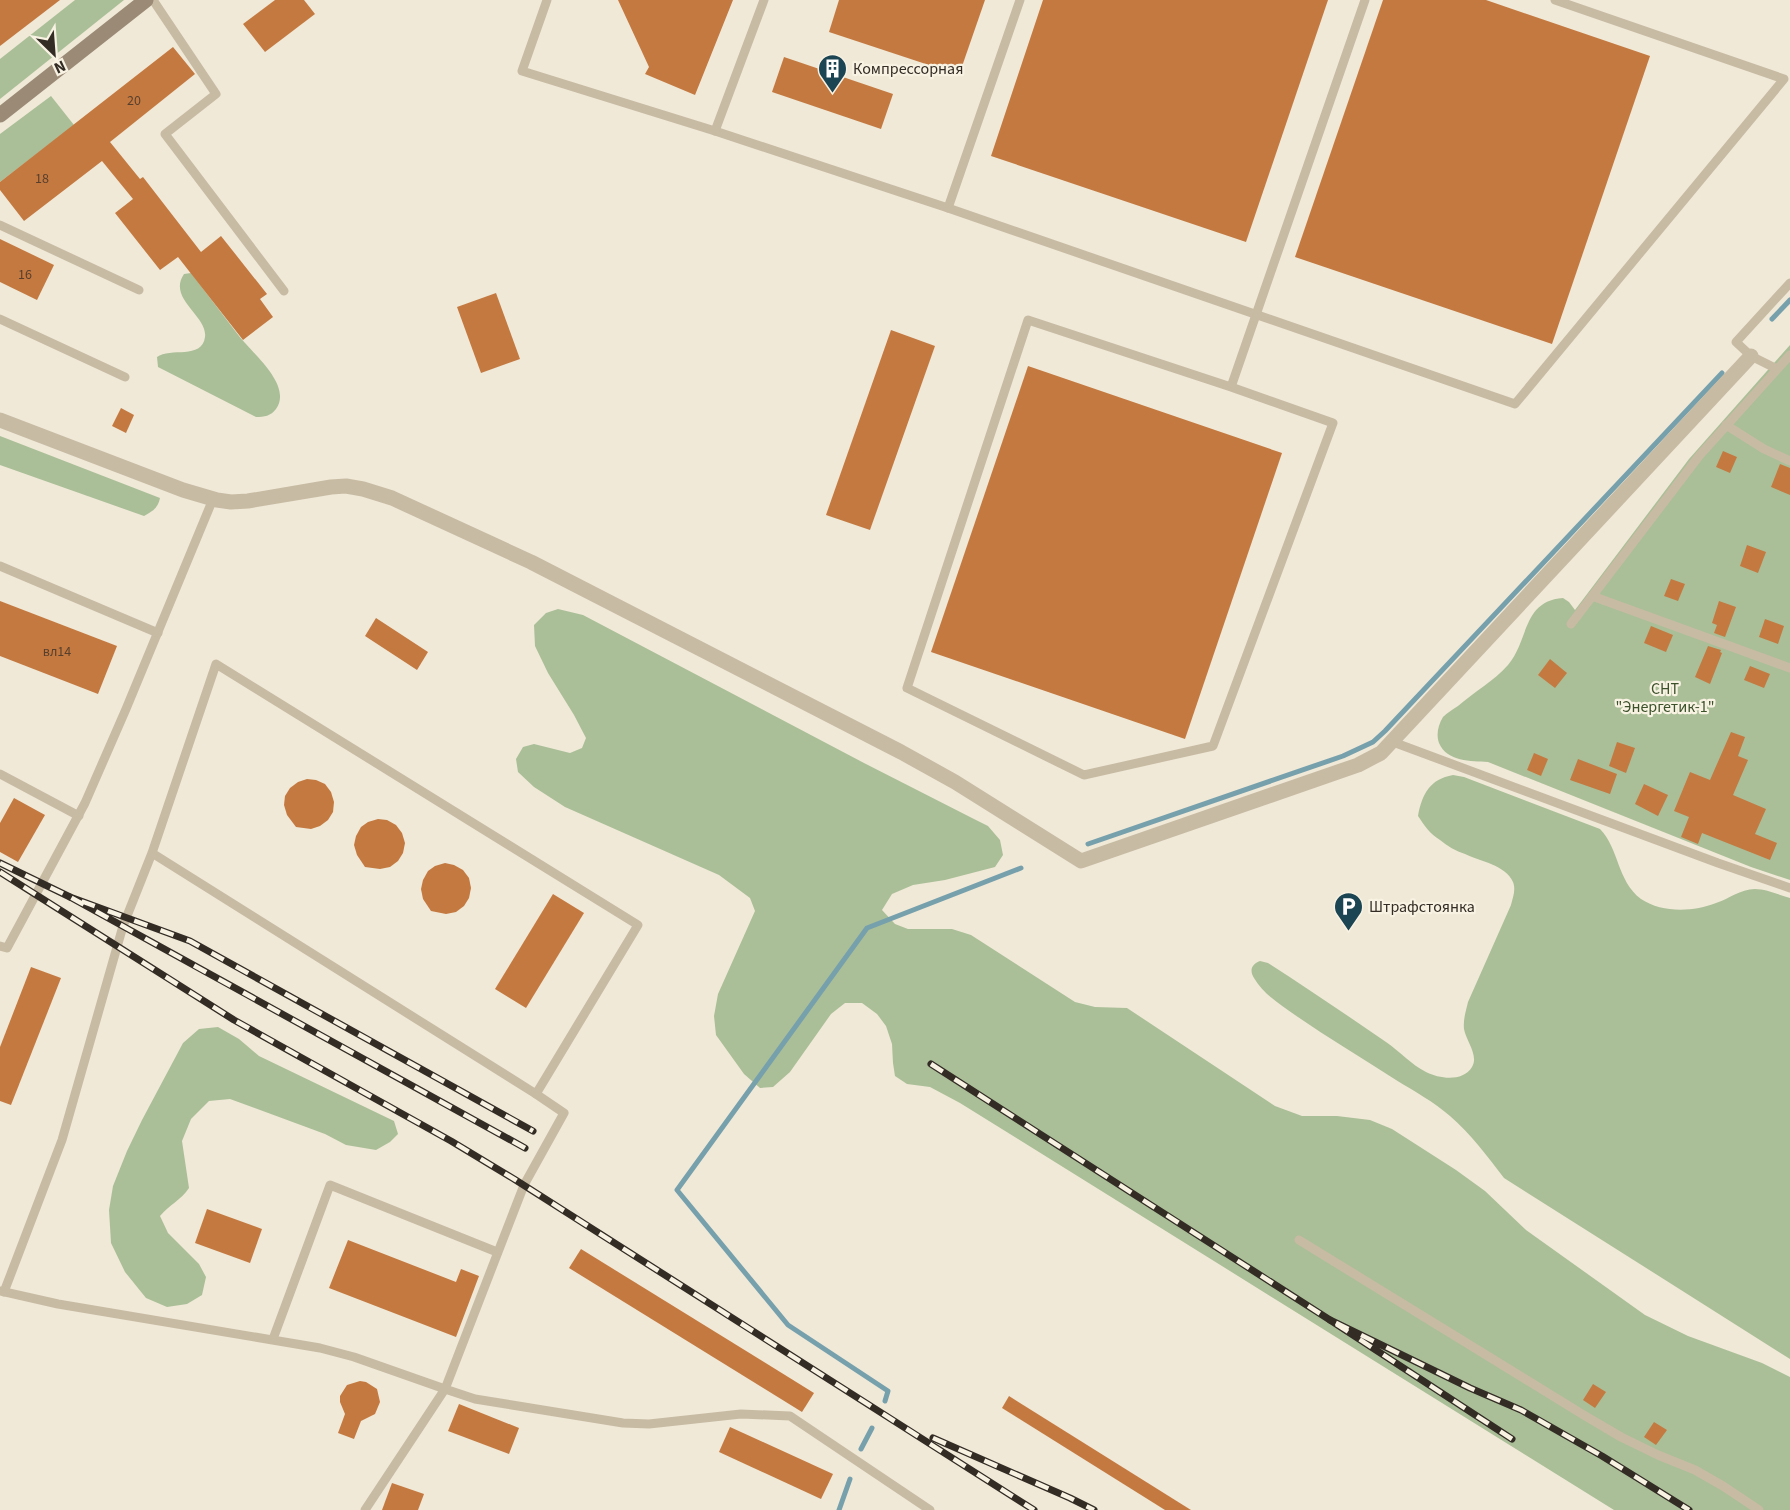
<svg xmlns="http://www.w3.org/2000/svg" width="1790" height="1510" viewBox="0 0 1790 1510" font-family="'Source Sans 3',sans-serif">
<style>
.green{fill:#aabf98}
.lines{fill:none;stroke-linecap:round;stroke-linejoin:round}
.stream{stroke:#77a0ad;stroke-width:5}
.building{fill:#c47941}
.lane{stroke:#c8bba4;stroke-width:9}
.street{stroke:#c8bba4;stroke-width:15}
.secondary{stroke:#9b8a75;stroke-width:15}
.rail-casing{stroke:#332c25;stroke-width:7}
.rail{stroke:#f8f2e3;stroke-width:4.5;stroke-dasharray:14;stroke-linecap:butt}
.labels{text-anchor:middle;stroke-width:4.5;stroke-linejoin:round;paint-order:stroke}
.number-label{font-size:14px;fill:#573f2c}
.poi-label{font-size:16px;fill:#332c25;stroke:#f8f2e3;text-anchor:start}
.park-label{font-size:16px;fill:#3b512a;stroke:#f8f2e3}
</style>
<rect width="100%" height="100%" fill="#f0e9d7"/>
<g class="green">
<path d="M 75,0 L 124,0 L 0,99 L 0,59 Z"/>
<path d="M 51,96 L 74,125 L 0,182 L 0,134 Z"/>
<path d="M 191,273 C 207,294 223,315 239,336 C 252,353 293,385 276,409 C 271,416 264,417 256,417 L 158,367 L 157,357 C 170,347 202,360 205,337 C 208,316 167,299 184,274 Z"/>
<path d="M 1790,345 L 1790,880 L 1751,867 L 1488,762 C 1471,761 1447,762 1439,743 C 1436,735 1438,725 1443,717 C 1447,713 1453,709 1458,706 C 1474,692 1494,681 1508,665 C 1529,641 1522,601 1563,598 L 1569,602 L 1575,610 L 1689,459 Z"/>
<path d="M 0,436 L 160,498 C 158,508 153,511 144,516 L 0,465 Z"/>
<path d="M 558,609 L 583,615 L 864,763 L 972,818 L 988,826 L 1000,840 L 1003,855 L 995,867 L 945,880 L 913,885 L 892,894 L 882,910 L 895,924 L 908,929 L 952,929 L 971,935 L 1075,1002 L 1095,1007 L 1127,1008 L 1275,1106 L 1302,1116 L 1337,1116 L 1370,1120 L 1392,1129 L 1456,1170 L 1485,1191 L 1526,1230 L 1645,1315 L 1688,1336 L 1762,1363 L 1790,1377 L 1790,1510 L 1614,1510 L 960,1103 L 930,1087 L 907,1084 L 895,1076 L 893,1063 L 892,1044 L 886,1026 L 877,1014 L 862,1003 L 845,1003 L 831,1014 L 790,1072 L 773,1087 L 760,1088 L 744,1074 L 716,1035 L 714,1016 L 718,994 L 755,911 L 750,898 L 719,875 L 565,807 L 534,787 L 518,772 L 516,759 L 523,747 L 534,744 L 570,753 L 582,748 L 586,738 L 574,715 L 548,673 L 535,646 L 534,625 L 546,613 Z"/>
<path d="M 1453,775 L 1464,777 L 1600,829 C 1619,848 1617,881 1641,899 C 1662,913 1693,912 1716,903 C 1729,899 1740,889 1755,889 C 1766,889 1779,895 1790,898 L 1790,1359 L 1504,1178 C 1487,1156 1471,1134 1450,1116 C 1434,1102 1414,1091 1396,1080 C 1362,1058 1328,1038 1295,1015 C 1281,1005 1263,994 1254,978 C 1249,970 1252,964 1260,961 L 1268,963 C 1308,989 1347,1015 1386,1042 C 1399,1051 1412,1065 1426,1072 C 1440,1079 1463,1082 1472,1067 C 1479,1055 1466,1041 1464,1029 C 1463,1019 1466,1011 1468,1002 L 1511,905 C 1513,897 1516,890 1513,882 C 1506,865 1479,861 1465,854 C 1456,851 1447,846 1440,840 C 1430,834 1424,825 1418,816 C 1422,794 1430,779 1453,775 Z"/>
<path d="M 218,1027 L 239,1039 L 259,1056 L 394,1121 L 398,1134 L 390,1142 L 376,1150 L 346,1145 L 325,1134 L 230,1099 L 209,1101 L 191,1119 L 182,1141 L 189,1188 C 181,1200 169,1205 160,1216 L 168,1233 L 199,1264 L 206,1277 L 202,1295 L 187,1304 L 167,1307 L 146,1298 L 125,1272 L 111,1243 L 109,1210 L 113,1186 L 127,1151 L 142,1120 L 183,1043 L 199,1029 Z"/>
</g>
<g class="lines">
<g class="stream">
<path d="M 1772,319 L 1790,300"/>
<path d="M 1088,844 L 1343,756 L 1373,742 L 1385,731 L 1722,373"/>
<path d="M 885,1401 L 888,1391 L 788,1325 L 677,1190 L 867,928 L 1021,868"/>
<path d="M 861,1449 L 872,1428"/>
<path d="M 839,1510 L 850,1479"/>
</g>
</g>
<g class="building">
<path d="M 0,0 L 60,0 L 0,46 Z"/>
<path d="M 275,0 L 304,0 L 315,14 L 265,52 L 243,24 Z"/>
<path d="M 618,0 L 733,0 L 695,95 L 645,74 L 649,67 Z"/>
<path d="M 839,0 L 985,0 L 959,75 L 829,32 Z"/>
<path d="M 1043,0 L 1328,0 L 1246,242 L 991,156 Z"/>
<path d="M 1383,0 L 1486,0 L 1650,56 L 1552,344 L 1295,257 Z"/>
<path d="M 173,47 L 195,74 L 110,142 L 140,179 L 143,177 L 201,252 L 221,236 L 267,294 L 260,299 L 273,317 L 243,340 L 178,257 L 160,270 L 115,213 L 133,199 L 102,161 L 24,221 L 0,190 L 0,182 Z"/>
<path d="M 784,57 L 893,94 L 881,129 L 772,92 Z"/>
<path d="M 0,239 L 54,265 L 37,300 L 0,282 Z"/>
<path d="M 496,293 L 520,359 L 481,373 L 457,307 Z"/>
<path d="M 891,330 L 935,346 L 870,530 L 826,515 Z"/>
<path d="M 1028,366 L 1282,453 L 1185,739 L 931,652 Z"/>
<path d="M 121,408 L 134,415 L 126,433 L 112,426 Z"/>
<path d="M 1723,451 L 1737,457 L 1730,473 L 1716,467 Z"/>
<path d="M 1780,464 L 1790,468 L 1790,495 L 1771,487 Z"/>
<path d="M 1747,545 L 1766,552 L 1758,573 L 1740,566 Z"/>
<path d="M 1671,579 L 1685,584 L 1678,601 L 1664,596 Z"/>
<path d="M 0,601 L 117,646 L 98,694 L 0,656 Z"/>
<path d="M 1719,601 L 1736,607 L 1725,637 L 1714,633 L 1717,625 L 1712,623 Z"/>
<path d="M 376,618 L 428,652 L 417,670 L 365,636 Z"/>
<path d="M 1765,619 L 1784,626 L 1778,644 L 1759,637 Z"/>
<path d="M 1651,626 L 1673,635 L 1666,652 L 1644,643 Z"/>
<path d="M 1708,646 L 1721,650 L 1720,652 L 1722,653 L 1710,684 L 1695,677 Z"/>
<path d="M 1550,659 L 1567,673 L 1555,688 L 1538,675 Z"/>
<path d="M 1750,666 L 1770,674 L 1764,688 L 1744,680 Z"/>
<path d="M 1731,732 L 1745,737 L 1738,756 L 1748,760 L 1733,795 L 1766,809 L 1755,834 L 1777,843 L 1770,860 L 1702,833 L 1698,844 L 1681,837 L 1689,817 L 1674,811 L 1690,772 L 1710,780 Z"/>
<path d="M 1617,742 L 1635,748 L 1626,773 L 1609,766 Z"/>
<path d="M 1534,753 L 1548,759 L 1541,776 L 1527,770 Z"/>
<path d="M 1578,759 L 1617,774 L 1610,794 L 1570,780 Z"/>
<path d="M 307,779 L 316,780 L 325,784 L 331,792 L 334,802 L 333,812 L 328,820 L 320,826 L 311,829 L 296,827 L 287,815 L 284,805 L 285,796 L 290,788 L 298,782 Z"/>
<path d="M 1644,784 L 1668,795 L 1658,816 L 1635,804 Z"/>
<path d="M 14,798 L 45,815 L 18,862 L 0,852 L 0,823 Z"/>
<path d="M 378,819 L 387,820 L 396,825 L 402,833 L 405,843 L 403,853 L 398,861 L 390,867 L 380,869 L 365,867 L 357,855 L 354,845 L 356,836 L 361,827 L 368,822 Z"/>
<path d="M 445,863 L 454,865 L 463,870 L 469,878 L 471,888 L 469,898 L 464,906 L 456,912 L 446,914 L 431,911 L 423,899 L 421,889 L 423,880 L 428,871 L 435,866 Z"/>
<path d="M 553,894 L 584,913 L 526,1008 L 495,989 Z"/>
<path d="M 31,967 L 61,978 L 11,1105 L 0,1101 L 0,1047 Z"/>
<path d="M 207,1209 L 262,1229 L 250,1263 L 195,1243 Z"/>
<path d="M 348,1240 L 456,1282 L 461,1269 L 479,1276 L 456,1337 L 329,1288 Z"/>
<path d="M 581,1249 L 814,1393 L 802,1412 L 569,1268 Z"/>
<path d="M 360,1381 L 366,1382 L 377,1389 L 380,1402 L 375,1414 L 361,1421 L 354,1439 L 338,1433 L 345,1414 L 340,1402 L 340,1396 L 347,1385 Z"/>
<path d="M 1593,1384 L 1606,1392 L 1595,1408 L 1583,1400 Z"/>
<path d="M 1009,1396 L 1191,1510 L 1165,1510 L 1002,1408 Z"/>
<path d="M 459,1404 L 519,1428 L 509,1454 L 448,1431 Z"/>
<path d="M 1654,1422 L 1667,1430 L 1656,1445 L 1644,1437 Z"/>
<path d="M 730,1427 L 833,1474 L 821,1499 L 719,1452 Z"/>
<path d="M 392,1483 L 424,1494 L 418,1510 L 382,1510 Z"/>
</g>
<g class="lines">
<g class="lane">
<path d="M 153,0 L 216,94 L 165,134 L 284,291"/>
<path d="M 547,0 L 522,71 L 715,131 L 948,208 L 1515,404 L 1784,79 L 1555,0"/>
<path d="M 715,131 L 764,0"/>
<path d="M 948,208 L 1020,0"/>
<path d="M 0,225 L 139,290"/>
<path d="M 0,319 L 125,377"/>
<path d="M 1777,369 L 1751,356 L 1736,342 L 1790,283"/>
<path d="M 1231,387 L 1333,423 L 1213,746 L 1084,775 L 907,688 L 1028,320 L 1231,387 L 1365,0"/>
<path d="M 1726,425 L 1764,449 L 1790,461"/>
<path d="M 0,566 L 158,633"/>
<path d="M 1592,596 L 1790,668"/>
<path d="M 1571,624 L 1699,456 L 1790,355"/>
<path d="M 1393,742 L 1718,863 L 1790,888"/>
<path d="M 0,774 L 79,816"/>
<path d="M 0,946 L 7,948 L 85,803 L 126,709 L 213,499"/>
<path d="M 536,1094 L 564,1113 L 524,1185 L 445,1389 L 475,1399 L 623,1423 L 649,1424 L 741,1414 L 790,1416 L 930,1510"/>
<path d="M 1299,1240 L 1582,1414 L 1621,1437 L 1658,1455 L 1695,1470 L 1723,1486 L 1759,1510"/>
<path d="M 0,1291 L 58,1304 L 320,1348 L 354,1357 L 445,1389 L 365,1510"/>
<path d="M 4,1292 L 62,1140 L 123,926 L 152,853 L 216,664 L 638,925 L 536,1094 L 152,853"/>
<path d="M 273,1339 L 330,1185 L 497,1252"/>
</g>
<path class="street" d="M 0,420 L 183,490 L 217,500 L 231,502 L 248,501 L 331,487 L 346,486 L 363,489 L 392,498 L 531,562 L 901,752 L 955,782 L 1081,861 L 1358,765 L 1381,753 L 1751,356"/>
<path class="secondary" d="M 0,115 L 146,0"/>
<defs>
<g id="rail">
<path d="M 0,863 L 70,897"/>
<path d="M 0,872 L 234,1020 L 451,1141 L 514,1179 L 1034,1510"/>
<path d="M 931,1064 L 1330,1320"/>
<path d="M 525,1148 L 70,897 L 190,941 L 533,1131"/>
<path d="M 933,1438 L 1070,1498 L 1094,1510"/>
<path d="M 1512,1439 L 1330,1320 L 1470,1388 L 1521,1410 L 1602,1456 L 1689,1510"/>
</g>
</defs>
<use href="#rail" class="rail-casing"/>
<use href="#rail" class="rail"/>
</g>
<defs>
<symbol id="building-pin" viewBox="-11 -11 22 30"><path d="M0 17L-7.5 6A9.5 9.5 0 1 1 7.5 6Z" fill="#1c4553" stroke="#f8f2e3"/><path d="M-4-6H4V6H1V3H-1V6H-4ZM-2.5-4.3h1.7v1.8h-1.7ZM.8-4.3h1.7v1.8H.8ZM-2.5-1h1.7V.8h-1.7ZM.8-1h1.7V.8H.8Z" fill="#fff"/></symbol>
<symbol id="parking-pin" viewBox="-11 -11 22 30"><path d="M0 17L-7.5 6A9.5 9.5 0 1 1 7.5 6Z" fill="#1c4553" stroke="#f8f2e3"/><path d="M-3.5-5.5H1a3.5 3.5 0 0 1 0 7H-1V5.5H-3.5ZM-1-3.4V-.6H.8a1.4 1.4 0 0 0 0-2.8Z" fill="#fff"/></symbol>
</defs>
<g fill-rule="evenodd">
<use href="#building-pin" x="816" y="52" width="33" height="45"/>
<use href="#parking-pin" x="1332" y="890" width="33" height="45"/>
</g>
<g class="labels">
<g class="number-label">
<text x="134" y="105">20</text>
<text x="42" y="183">18</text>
<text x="25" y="279">16</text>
<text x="57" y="656">вл14</text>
</g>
<g class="poi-label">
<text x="853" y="74">Компрессорная</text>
<text x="1369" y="912">Штрафстоянка</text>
</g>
<g class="park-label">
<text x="1665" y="694">СНТ<tspan x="1665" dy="18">"Энергетик-1"</tspan></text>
</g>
</g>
<g transform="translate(54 54) rotate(155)" stroke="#f8f2e3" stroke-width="4.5" paint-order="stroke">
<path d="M0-4.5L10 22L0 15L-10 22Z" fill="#332c25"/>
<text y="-9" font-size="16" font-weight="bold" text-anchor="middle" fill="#332c25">N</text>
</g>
</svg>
